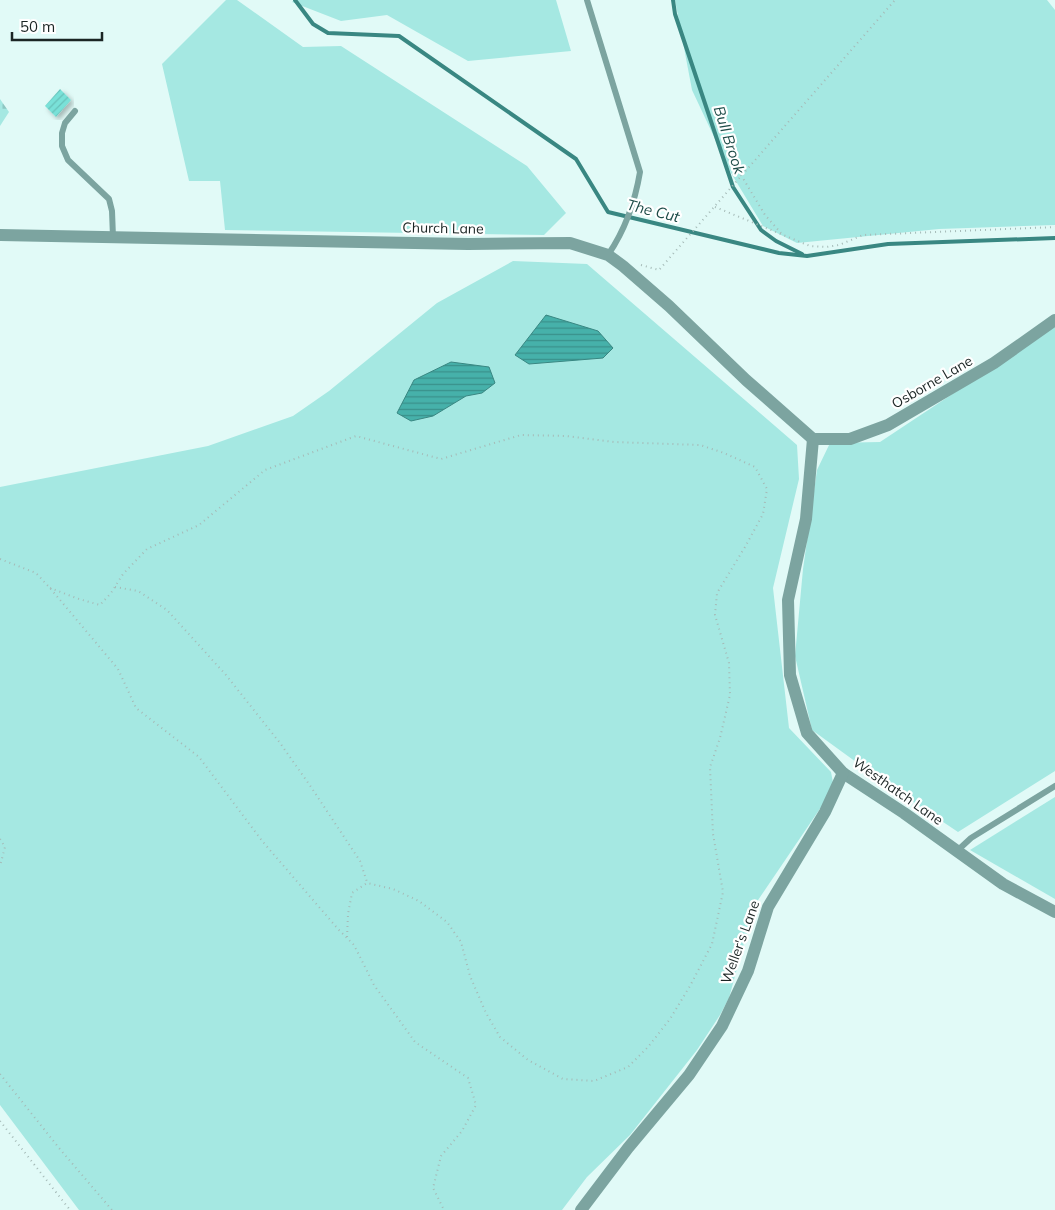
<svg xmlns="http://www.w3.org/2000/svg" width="1055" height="1210" viewBox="0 0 1055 1210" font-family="Mulish,sans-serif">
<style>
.grass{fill:#a5e8e2}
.cemetery{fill:url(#cemetery-stones)}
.water{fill:url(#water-rules);stroke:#398782}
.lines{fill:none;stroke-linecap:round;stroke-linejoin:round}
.stream{stroke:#398782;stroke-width:4}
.building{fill:url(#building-hatch);filter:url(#shadow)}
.path{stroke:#a5bab7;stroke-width:2;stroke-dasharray:1 4;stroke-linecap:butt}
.service{stroke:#7ca4a0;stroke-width:6}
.tertiary{stroke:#7ca4a0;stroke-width:12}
.labels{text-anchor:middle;stroke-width:4.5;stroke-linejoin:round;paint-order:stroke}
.street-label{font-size:14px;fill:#1b2524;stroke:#fff}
.water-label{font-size:15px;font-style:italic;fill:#1d4c48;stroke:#fff}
</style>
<defs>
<pattern id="cemetery-stones" width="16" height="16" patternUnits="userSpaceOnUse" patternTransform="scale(1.25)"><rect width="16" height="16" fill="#a5e8e2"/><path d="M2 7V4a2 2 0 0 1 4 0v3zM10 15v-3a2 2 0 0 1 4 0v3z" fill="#8dc7c2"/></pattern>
<pattern id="water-rules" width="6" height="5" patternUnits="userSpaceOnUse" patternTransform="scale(1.25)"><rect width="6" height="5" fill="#46b1aa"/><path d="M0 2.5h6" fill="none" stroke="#3a908a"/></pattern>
<pattern id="building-hatch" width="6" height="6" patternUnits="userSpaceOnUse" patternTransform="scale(1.25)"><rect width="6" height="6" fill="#79e1d8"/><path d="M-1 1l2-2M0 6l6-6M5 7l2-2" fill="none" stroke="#68c1b9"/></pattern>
<filter id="shadow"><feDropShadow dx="3" dy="3" stdDeviation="2.5" flood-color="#0004"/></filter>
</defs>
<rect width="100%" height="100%" fill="#e1faf7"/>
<g class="grass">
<path d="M 226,0 L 237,0 L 303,47 L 341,46 L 527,166 L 566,213 L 544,235 L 225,230 L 220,181 L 189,181 L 162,64 Z"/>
<path d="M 294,0 L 556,0 L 571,51 L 468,61 L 387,15 L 341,21 L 292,2 Z"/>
<path d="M 675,0 L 1047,0 L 1055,10 L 1055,225 L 939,229 L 797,243 L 763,226 L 731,173 L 692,90 Z"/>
<path d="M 513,261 L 587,264 L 797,445 L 799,479 L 773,588 L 789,728 L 831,772 L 834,788 L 754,906 L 729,998 L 720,1015 L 697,1050 L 630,1135 L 587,1177 L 562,1210 L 79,1210 L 0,1105 L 0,487 L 208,446 L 293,416 L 329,391 L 437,303 Z"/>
<path d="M 1055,326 L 1055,771 L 958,832 L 885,783 L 812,730 L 795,656 L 803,569 L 817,470 L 830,443 L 880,442 Z"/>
<path d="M 1055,797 L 1055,899 L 970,850 Z"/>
</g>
<path class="cemetery" d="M 0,99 L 9,112 L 0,126 Z"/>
<g class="water">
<path d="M 546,315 L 598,331 L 613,348 L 603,358 L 529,364 L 515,355 Z"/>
<path d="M 451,362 L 489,367 L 495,383 L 482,393 L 466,396 L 433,416 L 411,421 L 397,413 L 414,380 Z"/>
</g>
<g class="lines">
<g class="stream">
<path d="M 295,0 L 313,24 L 328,33 L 399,36 L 576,159 L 608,212 L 779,253 L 807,256 L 888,244 L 1055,238"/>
<path d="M 673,0 L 675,14 L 733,187 L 761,230 L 776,241 L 802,254"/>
</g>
</g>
<path class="building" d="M 60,89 L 71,100 L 56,117 L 45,106 Z"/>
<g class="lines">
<g class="path">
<path d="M 741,175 L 765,215 L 781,233"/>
<path d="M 715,207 L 810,246 L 826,247 L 839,245 L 863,235 L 1055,227"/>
<path d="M 641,265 L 659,270 L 895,0"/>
<path d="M 0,559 L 36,573 L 50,588 L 118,669 L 136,708 L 199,757 L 263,842 L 338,929 L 354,945 L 374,985 L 415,1042 L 468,1078 L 476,1105 L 462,1131 L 441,1156 L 433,1188 L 444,1210"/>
<path d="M 115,587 L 138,591 L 167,610 L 226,675 L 280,743 L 311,787 L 360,861 L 367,882"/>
<path d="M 50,588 L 79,599 L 100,605 L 111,593 L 123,574 L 147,549 L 199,525 L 265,470 L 356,436 L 441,459 L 521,435 L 566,436 L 614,442 L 700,445 L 724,453 L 755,467 L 767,489 L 763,514 L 745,547 L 717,593 L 715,615 L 729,663 L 730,695 L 720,738 L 710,767 L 713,834 L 723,892 L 712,944 L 690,986 L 670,1019 L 648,1047 L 628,1067 L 594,1081 L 563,1079 L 528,1060 L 500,1037 L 486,1013 L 470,976 L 461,942 L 447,922 L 419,901 L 393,889 L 367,883 L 352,893 L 348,914 L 347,938"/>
<path d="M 0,839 L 5,847 L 0,866"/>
<path d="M 0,1074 L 59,1148 L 112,1210"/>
<path d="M 0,1121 L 70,1210"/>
</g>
<g class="service">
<path d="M 587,0 L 640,172 C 635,202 625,230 608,255"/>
<path d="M 75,111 L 65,123 L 62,133 L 62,146 L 68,160 L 109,199 L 112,211 L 113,237"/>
<path d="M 957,851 L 971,838 L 1055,786"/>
</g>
<g class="tertiary">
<path d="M 0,235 L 468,244 L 570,243 L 608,255 L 623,266 L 669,306 L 746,380 L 813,439"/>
<path d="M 813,439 L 806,519 L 788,600 L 790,675 L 807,733 L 843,773 L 904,813 L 1003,884 L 1055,912"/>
<path d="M 813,439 L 850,439 L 888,425 L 994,363 L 1055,320"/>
<path d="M 581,1210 L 628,1148 L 689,1075 L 722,1026 L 748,971 L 768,907 L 825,812 L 843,773"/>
</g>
</g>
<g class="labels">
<g class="street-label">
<text transform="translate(443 228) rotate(1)" y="5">Church Lane</text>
<text transform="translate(932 382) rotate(-30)" y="5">Osborne Lane</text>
<text transform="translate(898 791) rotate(35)" y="5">Westhatch Lane</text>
<text transform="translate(740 942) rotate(-70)" y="5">Weller's Lane</text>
</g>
<g class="water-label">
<text transform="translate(729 140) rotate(72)" y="5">Bull Brook</text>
<text transform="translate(653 211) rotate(14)" y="5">The Cut</text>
</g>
</g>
<path d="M12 32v8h90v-8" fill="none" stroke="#1b2524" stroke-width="2.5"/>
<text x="20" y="32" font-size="15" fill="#1b2524" stroke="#ffffff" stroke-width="4" paint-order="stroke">50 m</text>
</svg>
